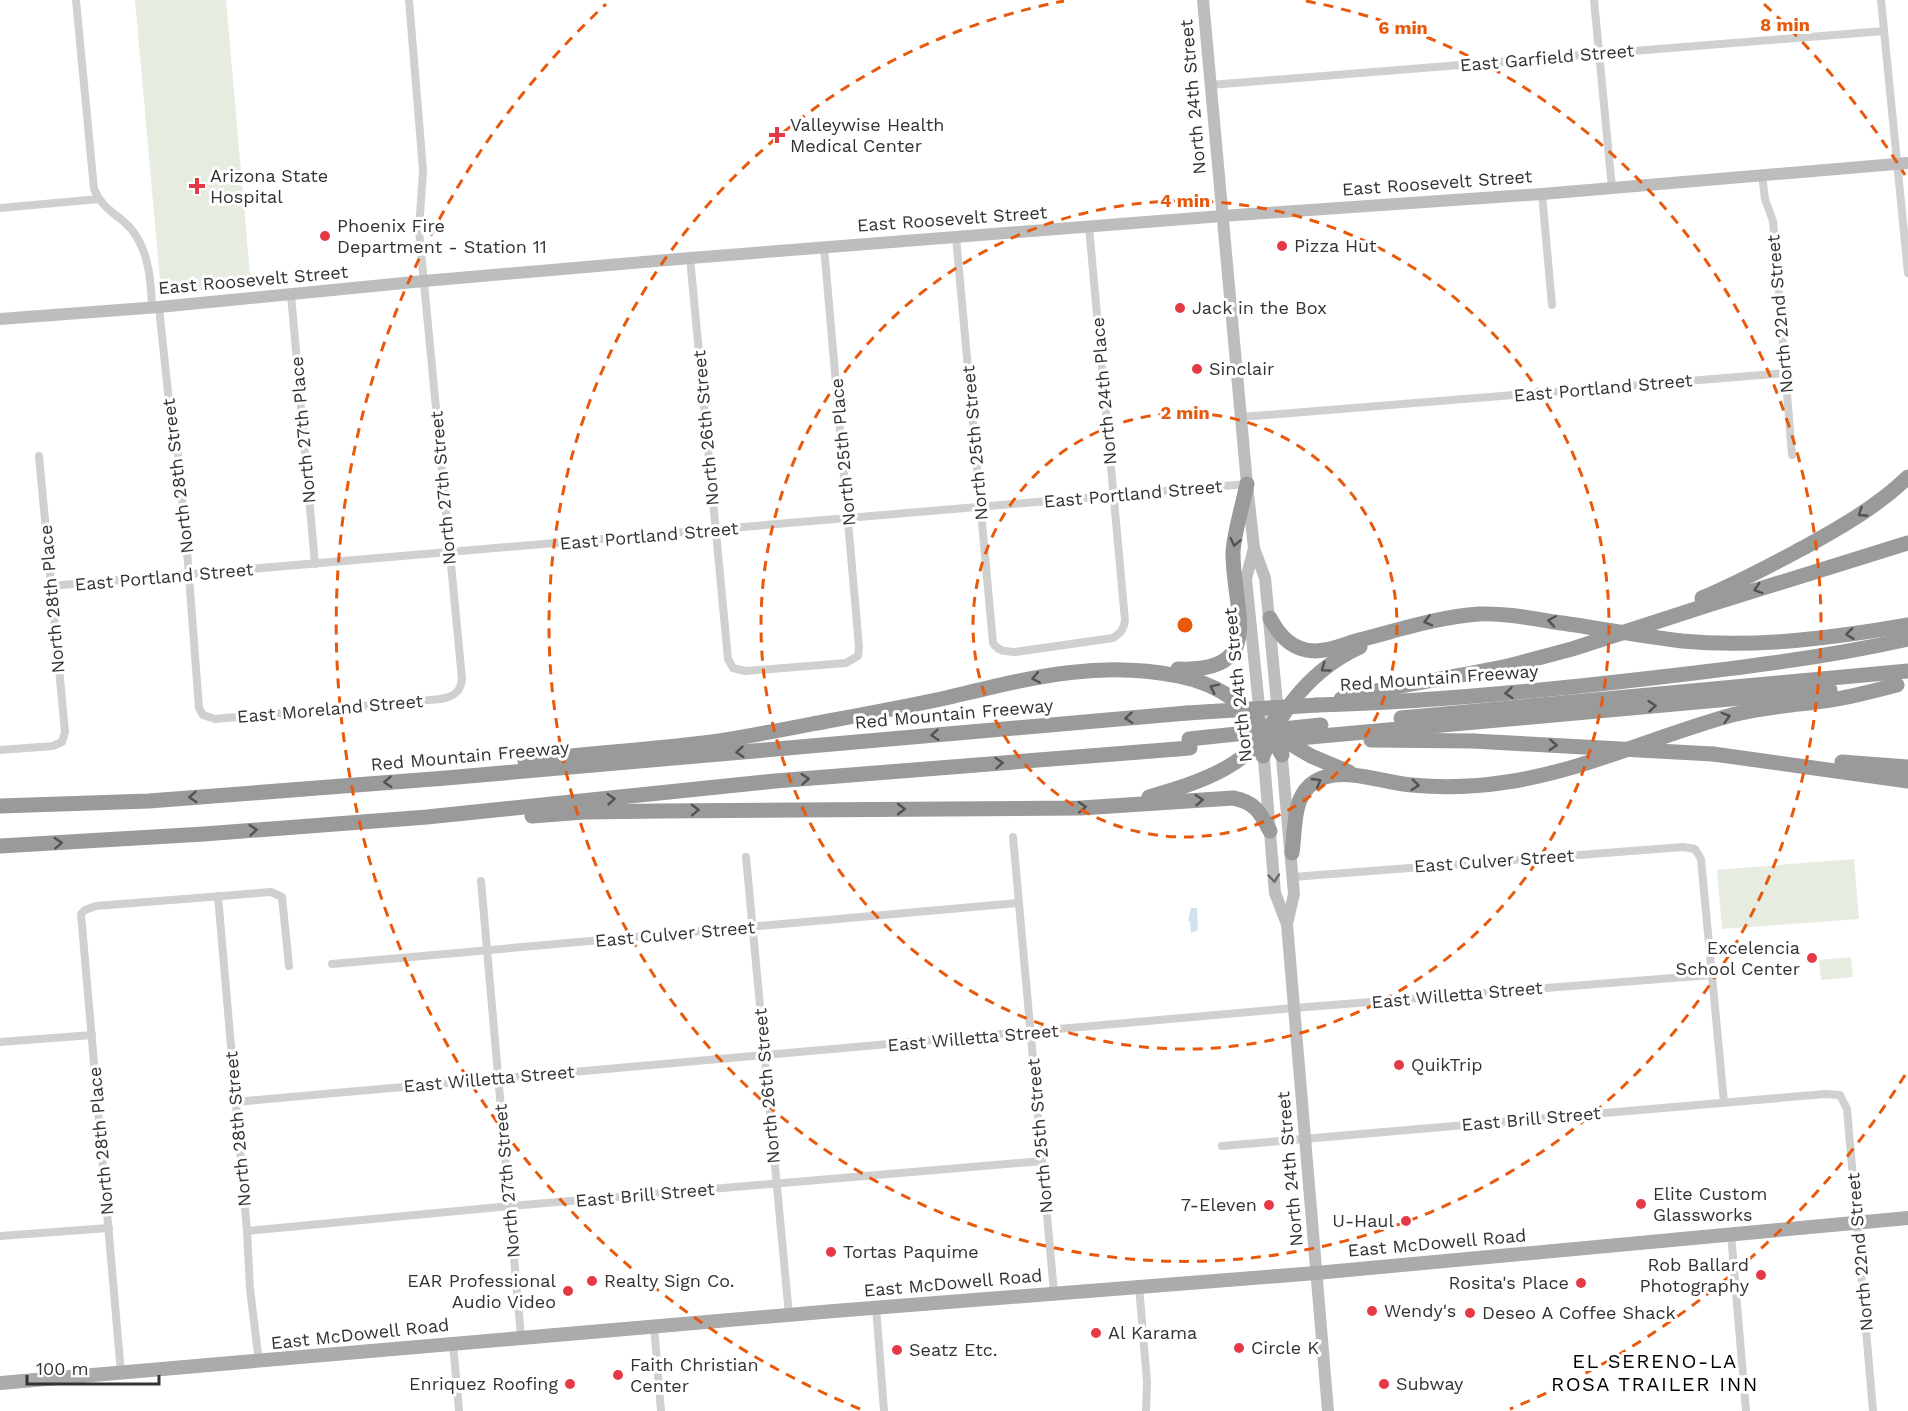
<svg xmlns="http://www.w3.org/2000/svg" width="1908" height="1411" viewBox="0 0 1908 1411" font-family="'Work Sans',sans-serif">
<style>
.green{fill:#e6ecdf}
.water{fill:#cfe2ee}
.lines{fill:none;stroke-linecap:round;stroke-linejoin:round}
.street{stroke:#d0d0d0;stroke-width:8}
.secondary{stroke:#bdbdbd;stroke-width:12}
.primary{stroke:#ababab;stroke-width:14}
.highway{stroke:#9a9a9a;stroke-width:15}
.highway-bridge{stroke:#9a9a9a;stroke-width:15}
.oneway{stroke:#525252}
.oneway2{stroke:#6a6a6a}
.ring{fill:none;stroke:#e8590c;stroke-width:3;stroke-dasharray:10 8}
.poi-dot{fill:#e63946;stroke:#fff;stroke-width:2}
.labels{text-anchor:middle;stroke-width:6;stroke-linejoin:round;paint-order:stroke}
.street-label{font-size:18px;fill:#333;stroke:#fff}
.poi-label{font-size:18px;fill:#333;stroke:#fff;text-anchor:start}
.neighbourhood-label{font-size:20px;letter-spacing:1.5px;fill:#000;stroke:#fff}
.centre{fill:#e8590c;stroke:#fff;stroke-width:3}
.ring-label{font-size:18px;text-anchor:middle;font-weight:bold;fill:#e8590c;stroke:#fff;stroke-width:6;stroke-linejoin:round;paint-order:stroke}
</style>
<rect width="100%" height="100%" fill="#fff"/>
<g class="green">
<path d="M 135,0 L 226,0 L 251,286 L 168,293 L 160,280 Z"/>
<path d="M 1854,859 L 1859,919 L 1722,929 L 1717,870 Z"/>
<path d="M 1851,957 L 1853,977 L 1821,980 L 1819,960 Z"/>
</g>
<path class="water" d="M 1191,908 L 1197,908 L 1198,930 L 1191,933 L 1190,921 L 1188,921 Z"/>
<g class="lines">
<g class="street">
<path d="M 76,0 L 94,189 C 104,212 119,214 132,230 C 149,252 151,281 152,307"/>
<path d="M 1594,0 L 1612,188"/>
<path d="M 1881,0 L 1908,273"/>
<path d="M 1210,85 L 1884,31"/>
<path d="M 1762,175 L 1765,199 L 1773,221 L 1792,455"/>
<path d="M 1542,194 L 1552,305"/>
<path d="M 0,208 L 99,199"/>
<path d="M 956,237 L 993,643 C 999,652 1005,651 1015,652 L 1113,638 C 1121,633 1124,629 1125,620 L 1089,227"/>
<path d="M 690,258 L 728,659 L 733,668 L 745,671 L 846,663 L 858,656 L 859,647 L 824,247"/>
<path d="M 291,295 L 315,564"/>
<path d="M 159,307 L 171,421 L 177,442 L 188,563 L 199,708 L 203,715 L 215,719 L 441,699 C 453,697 461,692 462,679 L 419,231 L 423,170 L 409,0"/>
<path d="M 1241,417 L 1786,373"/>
<path d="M 50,586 L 1247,484"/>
<path d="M 0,750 L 53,746 L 62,742 L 65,732 L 39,456"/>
<path d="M 1013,837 L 1054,1293"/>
<path d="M 746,857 L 789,1315"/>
<path d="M 1293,877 L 1683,847 L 1695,849 L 1701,859 L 1724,1103"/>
<path d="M 481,881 L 521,1337"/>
<path d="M 218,896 L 247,1231 L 250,1289 L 259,1362"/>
<path d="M 332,964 L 1018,903"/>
<path d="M 0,1042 L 92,1035"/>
<path d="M 235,1102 L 1294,1008 L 1711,975"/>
<path d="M 1222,1146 L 1825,1094 L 1840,1095 L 1847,1109 L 1873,1411"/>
<path d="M 247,1231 L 500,1207 L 1042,1161"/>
<path d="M 1731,1233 L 1746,1411"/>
<path d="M 0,1236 L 109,1228"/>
<path d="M 1139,1286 L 1147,1382 L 1146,1411"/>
<path d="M 876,1307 L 884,1411"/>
<path d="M 654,1326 L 661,1411"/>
<path d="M 453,1343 L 459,1411"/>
<path d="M 121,1373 L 81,914 L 85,910 L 96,906 L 271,892 L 282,897 L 289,966"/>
</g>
<g class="secondary">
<path d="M 1203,0 L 1247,484 L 1254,548 L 1265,578 L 1278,714"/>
<path d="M 0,319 L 159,307 L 424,281 L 690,258 L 1222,216 L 1542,194 L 1908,163"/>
<path d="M 1254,548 L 1246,579 L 1260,716"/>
<path d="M 1281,747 L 1294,894 L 1287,924"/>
<path d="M 1263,748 L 1275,893 L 1287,924 L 1328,1411"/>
</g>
<path class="primary" d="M 0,1383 L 834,1311 L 1316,1273 L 1908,1218"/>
<g class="highway">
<path d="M 1702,598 C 1738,583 1771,565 1805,547 C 1841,527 1878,506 1908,477"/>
<path d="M 1708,605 L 1908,543"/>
<path d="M 1270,618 C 1278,633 1288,646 1306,650 C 1323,654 1342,645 1359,640 C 1399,630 1437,617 1479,614 C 1505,613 1530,618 1555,622 C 1597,628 1640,636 1682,641 C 1757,648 1834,638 1908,625"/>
<path d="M 1178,669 C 1269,673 1232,608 1233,552 C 1234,533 1243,504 1247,484"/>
<path d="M 1341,699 C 1397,684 1455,678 1512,665"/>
<path d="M 1317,705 C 1429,702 1541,691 1652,678 C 1738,668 1823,658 1908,639"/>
<path d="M 1401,718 L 1908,671"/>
<path d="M 1282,739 L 1311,756 L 1349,772"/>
<path d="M 1288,739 L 1830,690"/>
<path d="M 1371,740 L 1473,741"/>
<path d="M 1713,754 L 1908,781"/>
<path d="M 1263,756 C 1280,708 1314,668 1360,647"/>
<path d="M 525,761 C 589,753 654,750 719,741 C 750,736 781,730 812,724 C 855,716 899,708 941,699 C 1023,680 1094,659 1178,676 C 1226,685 1259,714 1282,755"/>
<path d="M 1842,762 L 1908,767"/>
<path d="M 1149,797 C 1200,782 1257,765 1278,711"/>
<path d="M 0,806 L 149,801 L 446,778 L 1187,713"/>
<path d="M 532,816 L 584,812 L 661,811 L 1081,808 L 1233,798 C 1255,802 1260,812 1270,831"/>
<path d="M 0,846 L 204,834 L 427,817 L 775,781 L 1190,748"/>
<path d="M 1292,853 C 1296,826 1291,790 1322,778 C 1350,768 1384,783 1412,785 C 1443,788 1475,787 1507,782 C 1583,771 1658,735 1732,715 C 1766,706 1801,705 1836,699 C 1856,696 1877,690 1897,685"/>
</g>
<g class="highway-bridge">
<path d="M 1512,665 L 1572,649 L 1705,606"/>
<path d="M 1187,713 L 1317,705"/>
<path d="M 1189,739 L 1321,725"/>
<path d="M 1473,741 L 1713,754"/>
</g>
</g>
<defs><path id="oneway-chevron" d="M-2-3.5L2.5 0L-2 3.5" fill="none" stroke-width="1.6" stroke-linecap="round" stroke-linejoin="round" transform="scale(1.5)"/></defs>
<g class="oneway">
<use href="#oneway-chevron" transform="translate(1862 513) rotate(147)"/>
<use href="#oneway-chevron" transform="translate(1235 542) rotate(102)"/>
<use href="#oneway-chevron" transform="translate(1758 589) rotate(162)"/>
<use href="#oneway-chevron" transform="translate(1428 621) rotate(166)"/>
<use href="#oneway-chevron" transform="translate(1552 621) rotate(-171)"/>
<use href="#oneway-chevron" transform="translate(1850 634) rotate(173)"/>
<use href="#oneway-chevron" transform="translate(1325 668) rotate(144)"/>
<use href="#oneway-chevron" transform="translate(1036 678) rotate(169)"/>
<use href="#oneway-chevron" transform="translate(1214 688) rotate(-154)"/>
<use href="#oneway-chevron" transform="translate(1509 693) rotate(175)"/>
<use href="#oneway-chevron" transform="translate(1652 706) rotate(-5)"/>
<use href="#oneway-chevron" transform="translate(1726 717) rotate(-16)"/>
<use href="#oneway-chevron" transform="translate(1129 718) rotate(175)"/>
<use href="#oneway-chevron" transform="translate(935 735) rotate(175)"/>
<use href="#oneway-chevron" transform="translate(1553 745) rotate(4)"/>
<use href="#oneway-chevron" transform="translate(740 752) rotate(175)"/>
<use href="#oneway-chevron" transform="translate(999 763) rotate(-5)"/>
<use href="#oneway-chevron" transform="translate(805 779) rotate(-4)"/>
<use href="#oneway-chevron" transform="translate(388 782) rotate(176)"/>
<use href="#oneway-chevron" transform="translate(1317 782) rotate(-30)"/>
<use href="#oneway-chevron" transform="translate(1415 785) rotate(6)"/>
<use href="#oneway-chevron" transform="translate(193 797) rotate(176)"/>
<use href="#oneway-chevron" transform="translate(611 799) rotate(-5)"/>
<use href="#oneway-chevron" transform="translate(1199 800) rotate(-4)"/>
<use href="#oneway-chevron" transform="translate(1082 807) rotate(-3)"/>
<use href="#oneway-chevron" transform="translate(901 809)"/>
<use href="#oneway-chevron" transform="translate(695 810) rotate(-1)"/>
<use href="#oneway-chevron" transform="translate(253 830) rotate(-5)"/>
<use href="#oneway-chevron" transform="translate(58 843) rotate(-3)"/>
</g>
<use class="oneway2" href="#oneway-chevron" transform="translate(1274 878) rotate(85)"/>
<g class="ring">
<circle cx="1185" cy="625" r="212"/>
<circle cx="1185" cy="625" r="424"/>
<path d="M1306 1A636 636 0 1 1 1064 1"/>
<path d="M1905 1075A849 849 0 0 1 1510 1409M860 1409A849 849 0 0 1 606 4M1764 4A849 849 0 0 1 1905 175"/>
</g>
<g class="poi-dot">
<path d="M774 126h6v6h6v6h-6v6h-6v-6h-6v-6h6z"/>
<path d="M194 177h6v6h6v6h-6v6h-6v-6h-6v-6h6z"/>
<circle cx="325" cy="236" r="6"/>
<circle cx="1282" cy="246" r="6"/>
<circle cx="1180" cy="308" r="6"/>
<circle cx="1197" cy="369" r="6"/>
<circle cx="1812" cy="958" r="6"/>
<circle cx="1399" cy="1065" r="6"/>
<circle cx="1641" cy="1204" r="6"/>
<circle cx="1269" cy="1205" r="6"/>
<circle cx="1406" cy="1221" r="6"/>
<circle cx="831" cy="1252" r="6"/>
<circle cx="1761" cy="1275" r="6"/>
<circle cx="592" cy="1281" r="6"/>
<circle cx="1581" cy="1283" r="6"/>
<circle cx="568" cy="1291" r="6"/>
<circle cx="1372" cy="1311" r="6"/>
<circle cx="1470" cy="1313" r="6"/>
<circle cx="1096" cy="1333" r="6"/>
<circle cx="1239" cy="1348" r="6"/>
<circle cx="897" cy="1350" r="6"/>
<circle cx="618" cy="1375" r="6"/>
<circle cx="570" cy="1384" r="6"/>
<circle cx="1384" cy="1384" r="6"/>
</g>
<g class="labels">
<g class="street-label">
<text transform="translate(1547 58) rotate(-5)" y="6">East Garfield Street</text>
<text transform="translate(1193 97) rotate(-95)" y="6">North 24th Street</text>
<text transform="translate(1437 183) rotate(-4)" y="6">East Roosevelt Street</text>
<text transform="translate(952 219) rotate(-4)" y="6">East Roosevelt Street</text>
<text transform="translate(253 280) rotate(-5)" y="6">East Roosevelt Street</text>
<text transform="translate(1780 314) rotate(-95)" y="6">North 22nd Street</text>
<text transform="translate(1603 388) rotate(-5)" y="6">East Portland Street</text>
<text transform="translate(1104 391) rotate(-95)" y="6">North 24th Place</text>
<text transform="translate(706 428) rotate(-95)" y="6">North 26th Street</text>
<text transform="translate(303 430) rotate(-95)" y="6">North 27th Place</text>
<text transform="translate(975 443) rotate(-95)" y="6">North 25th Street</text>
<text transform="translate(843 452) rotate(-95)" y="6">North 25th Place</text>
<text transform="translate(178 476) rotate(-97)" y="6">North 28th Street</text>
<text transform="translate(443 488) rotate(-95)" y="6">North 27th Street</text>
<text transform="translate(1133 494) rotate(-5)" y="6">East Portland Street</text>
<text transform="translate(649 536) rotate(-5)" y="6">East Portland Street</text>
<text transform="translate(164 577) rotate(-5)" y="6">East Portland Street</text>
<text transform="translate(52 599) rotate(-95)" y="6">North 28th Place</text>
<text transform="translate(1439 678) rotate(-4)" y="6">Red Mountain Freeway</text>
<text transform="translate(1238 685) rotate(-96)" y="6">North 24th Street</text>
<text transform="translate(330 709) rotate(-5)" y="6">East Moreland Street</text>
<text transform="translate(954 714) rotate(-5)" y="6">Red Mountain Freeway</text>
<text transform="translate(470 756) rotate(-5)" y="6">Red Mountain Freeway</text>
<text transform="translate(1494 861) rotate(-4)" y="6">East Culver Street</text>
<text transform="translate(675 934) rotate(-5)" y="6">East Culver Street</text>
<text transform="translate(1457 995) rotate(-5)" y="6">East Willetta Street</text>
<text transform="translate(973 1038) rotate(-5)" y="6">East Willetta Street</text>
<text transform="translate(489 1079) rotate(-5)" y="6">East Willetta Street</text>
<text transform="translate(767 1086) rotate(-95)" y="6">North 26th Street</text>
<text transform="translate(1531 1119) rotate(-5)" y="6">East Brill Street</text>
<text transform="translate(238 1129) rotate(-95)" y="6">North 28th Street</text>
<text transform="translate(1040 1136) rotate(-95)" y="6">North 25th Street</text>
<text transform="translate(101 1141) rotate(-95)" y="6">North 28th Place</text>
<text transform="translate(1290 1169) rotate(-95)" y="6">North 24th Street</text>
<text transform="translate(507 1181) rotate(-95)" y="6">North 27th Street</text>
<text transform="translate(645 1195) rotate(-5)" y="6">East Brill Street</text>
<text transform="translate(1437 1243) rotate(-5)" y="6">East McDowell Road</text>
<text transform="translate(1860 1252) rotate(-95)" y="6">North 22nd Street</text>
<text transform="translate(953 1283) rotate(-5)" y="6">East McDowell Road</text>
<text transform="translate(360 1334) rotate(-6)" y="6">East McDowell Road</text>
</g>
<g class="poi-label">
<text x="790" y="131">Valleywise Health<tspan x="790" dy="21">Medical Center</tspan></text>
<text x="210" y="182">Arizona State<tspan x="210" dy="21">Hospital</tspan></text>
<text x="337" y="232">Phoenix Fire<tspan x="337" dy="21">Department - Station 11</tspan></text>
<text x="1294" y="252">Pizza Hut</text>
<text x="1192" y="314">Jack in the Box</text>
<text x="1209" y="375">Sinclair</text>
<text x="1800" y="954" text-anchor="end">Excelencia<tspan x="1800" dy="21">School Center</tspan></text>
<text x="1411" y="1071">QuikTrip</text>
<text x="1653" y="1200">Elite Custom<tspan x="1653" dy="21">Glassworks</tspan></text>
<text x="1257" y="1211" text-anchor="end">7-Eleven</text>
<text x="1394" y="1227" text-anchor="end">U-Haul</text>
<text x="843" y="1258">Tortas Paquime</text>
<text x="1749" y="1271" text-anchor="end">Rob Ballard<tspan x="1749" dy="21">Photography</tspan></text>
<text x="556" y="1287" text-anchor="end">EAR Professional<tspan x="556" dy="21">Audio Video</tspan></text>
<text x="604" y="1287">Realty Sign Co.</text>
<text x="1569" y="1289" text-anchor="end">Rosita's Place</text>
<text x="1384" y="1317">Wendy's</text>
<text x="1482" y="1319">Deseo A Coffee Shack</text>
<text x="1108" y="1339">Al Karama</text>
<text x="1251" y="1354">Circle K</text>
<text x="909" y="1356">Seatz Etc.</text>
<text x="630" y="1371">Faith Christian<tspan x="630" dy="21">Center</tspan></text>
<text x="558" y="1390" text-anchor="end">Enriquez Roofing</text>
<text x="1396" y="1390">Subway</text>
</g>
<g class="neighbourhood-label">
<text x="1655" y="1368">EL SERENO-LA<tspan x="1655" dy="23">ROSA TRAILER INN</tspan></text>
</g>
</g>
<circle cx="1185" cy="625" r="9" class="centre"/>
<g class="ring-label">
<text x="1785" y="31">8 min</text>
<text x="1403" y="34">6 min</text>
<text x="1185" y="207">4 min</text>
<text x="1185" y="419">2 min</text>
</g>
<path d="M27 1375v9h132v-9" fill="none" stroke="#333333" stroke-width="3"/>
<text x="36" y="1375" font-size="18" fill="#333333" stroke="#ffffff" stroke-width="4.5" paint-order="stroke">100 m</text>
</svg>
